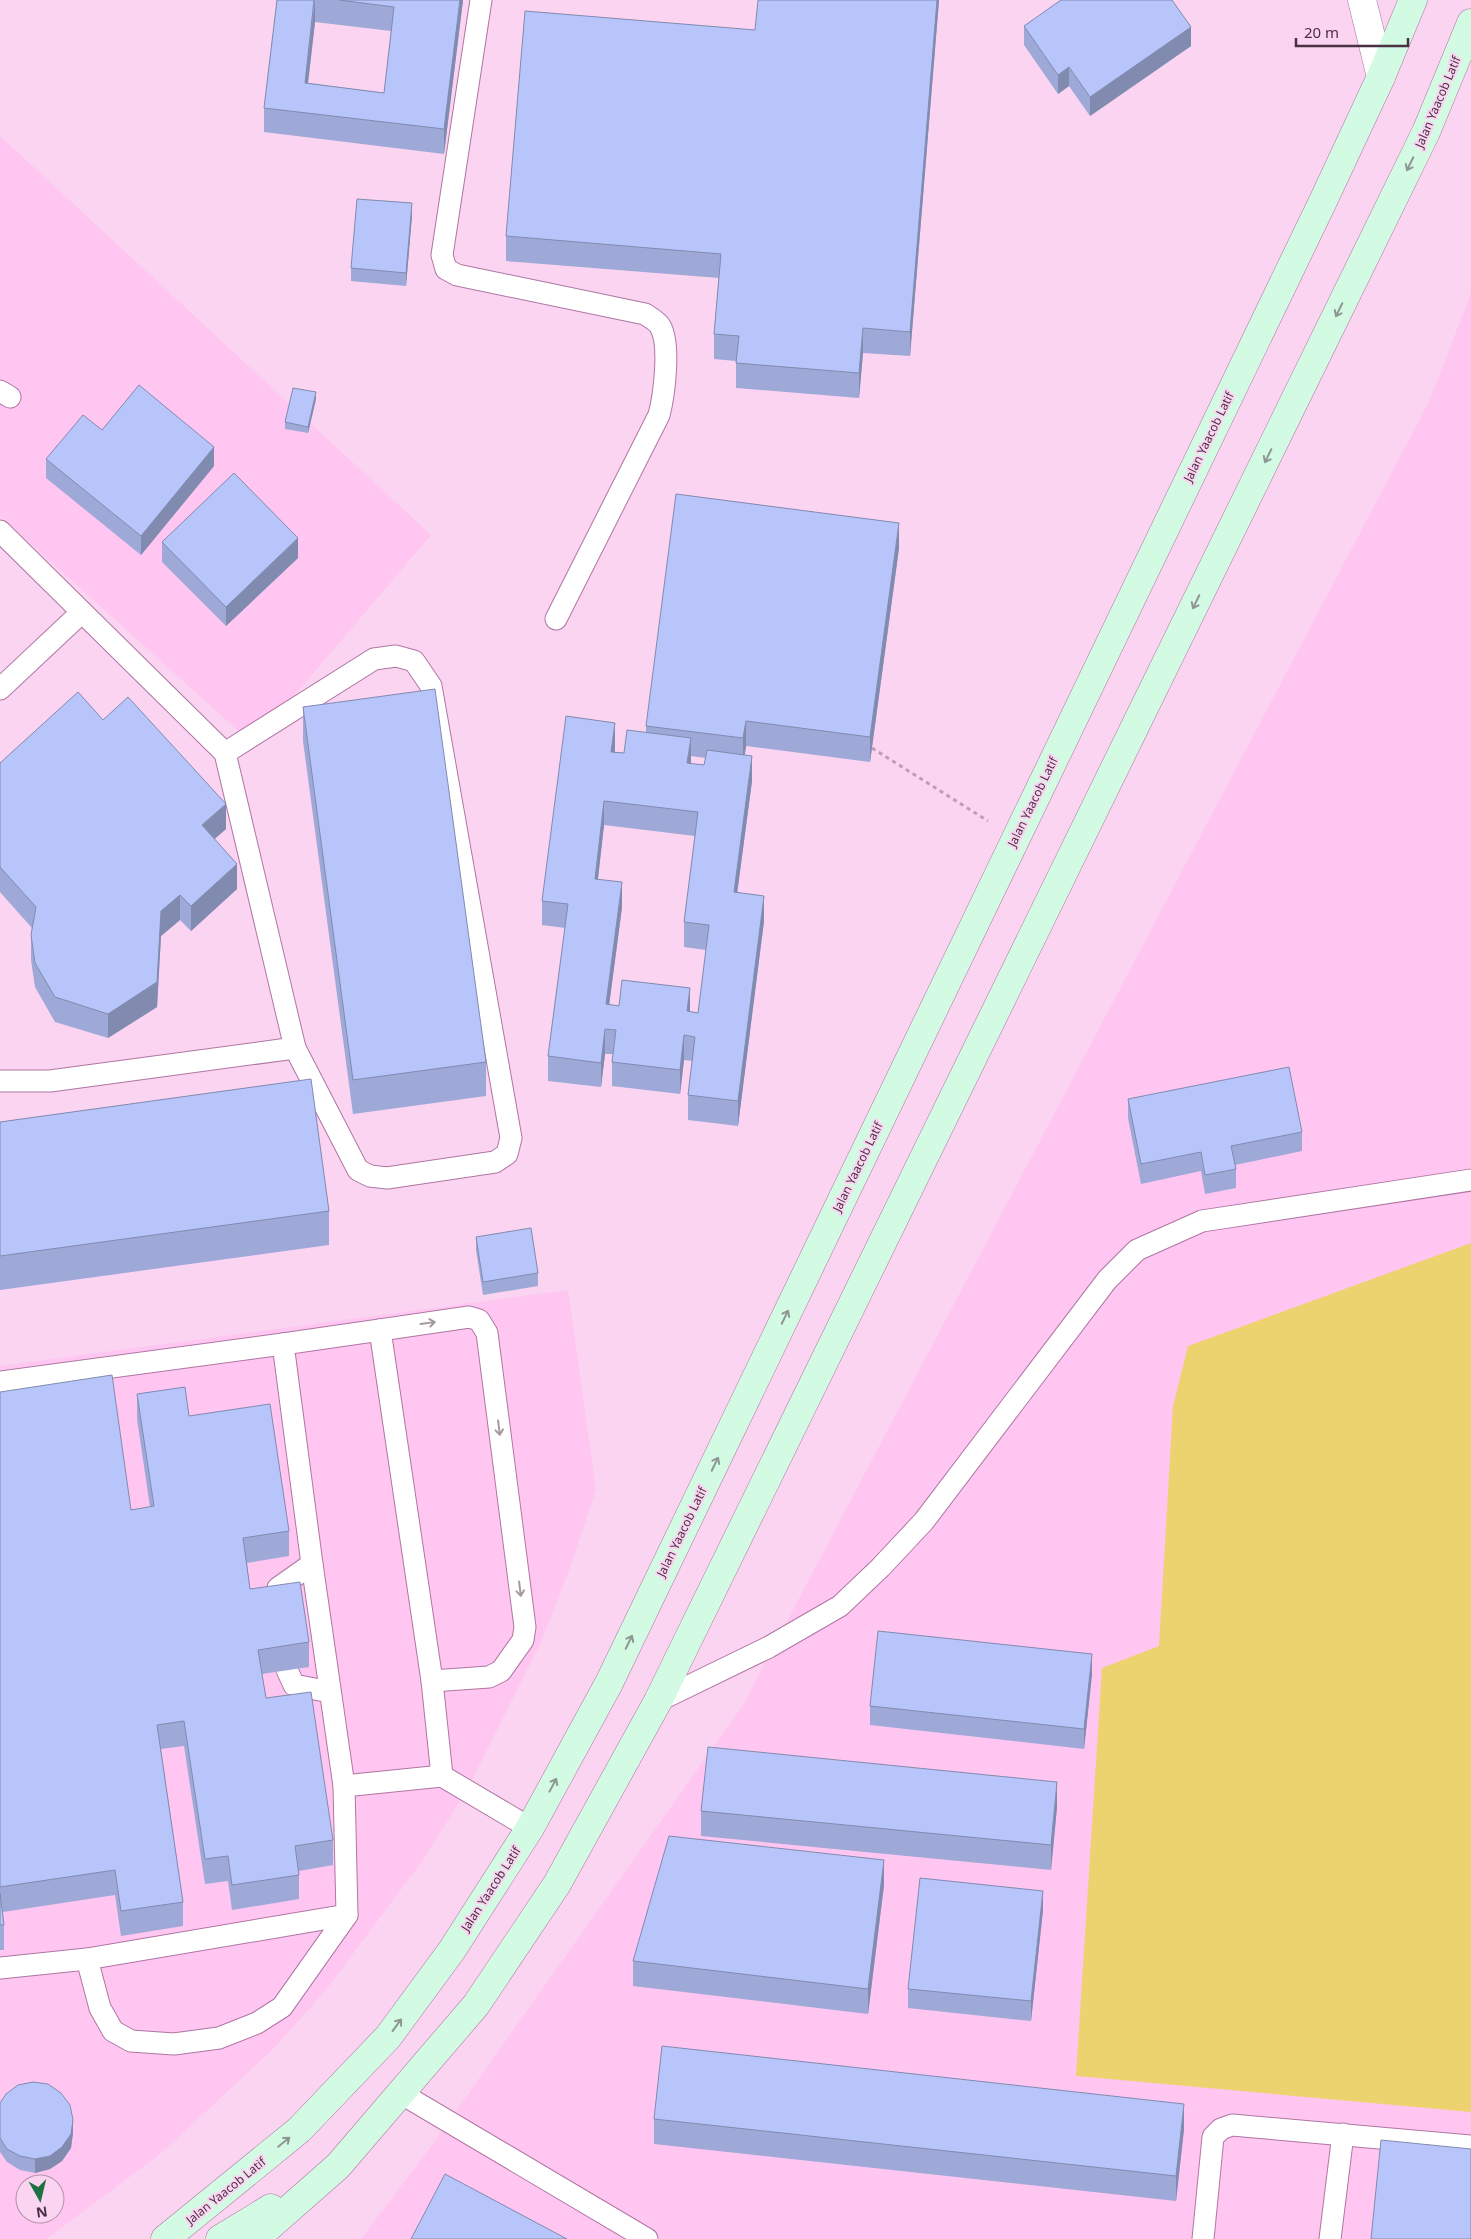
<svg xmlns="http://www.w3.org/2000/svg" width="1471" height="2239" viewBox="0 0 1471 2239" font-family="'Noto Sans',sans-serif">
<style>
.built{fill:#fec6f1;fill-rule:evenodd}
.green{fill:#edd270}
.lines{fill:none;stroke-linecap:round;stroke-linejoin:round}
.lane-casing{stroke:#af76a3;stroke-width:23}
.street-casing{stroke:#af76a3;stroke-width:29}
.secondary-casing{stroke:#af76a3;stroke-width:29}
.path{stroke:#bf9db7;stroke-width:3;stroke-dasharray:4 4;stroke-linecap:butt}
.lane{stroke:#fff;stroke-width:21}
.street{stroke:#fff;stroke-width:28}
.secondary{stroke:#d3fbe3;stroke-width:28}
.wall{fill:#9ea9d7;fill-rule:evenodd}
.shaded-wall{fill:#818aaf}
.building{fill:#b8c5fa;stroke:#818aaf;fill-rule:evenodd}
.oneway{stroke:#8e9693}
.oneway2{stroke:#a498a1}
.labels{text-anchor:middle;stroke-width:4;stroke-linejoin:round;paint-order:stroke}
.street-label{font-size:12px;fill:#493043;stroke:#fad4f1}
</style>
<rect width="100%" height="100%" fill="#fad4f1"/>
<g class="built">
<path d="M 0,136 L 431,535 L 253,744 L 0,516 Z"/>
<path d="M 1471,293 L 1471,2239 L 361,2239 L 432,2145 L 743,1705 L 1430,400 Z"/>
<path d="M 568,1290 L 596,1490 L 570,1568 L 540,1644 L 467,1790 L 423,1860 L 325,1991 L 273,2049 L 159,2155 L 46,2239 L 0,2239 L 0,1366 ZM 25,2184 L 55,2184 L 55,2214 L 25,2214 Z"/>
</g>
<path class="green" d="M 1471,1243 L 1471,2112 L 1076,2076 L 1102,1668 L 1159,1646 L 1173,1406 L 1188,1346 Z"/>
<g class="lines">
<defs>
<g id="lane">
<path d="M 481,0 L 442,255 L 446,269 L 457,275 L 645,314 C 649,317 657,321 660,326 C 671,344 664,396 659,415 L 556,619"/>
<path d="M 0,391 L 10,397"/>
<path d="M 0,531 L 82,612"/>
<path d="M 0,689 L 82,612 L 225,753 L 295,1048 L 358,1170 L 370,1176 L 387,1178 L 495,1162 L 507,1154 L 511,1138 L 431,686 L 414,661 L 396,656 L 374,659 L 225,753"/>
<path d="M 0,1081 L 50,1081 L 295,1048"/>
<path d="M 380,1330 L 469,1317 L 479,1320 L 487,1333 L 525,1627 L 523,1640 L 501,1671 L 489,1677 L 432,1681"/>
<path d="M 0,1382 L 283,1344"/>
<path d="M 278,1610 L 278,1588 L 312,1564"/>
<path d="M 287,1670 L 294,1685 L 330,1692"/>
<path d="M 658,1701 L 769,1647 L 840,1606 L 881,1567 L 924,1521 L 1107,1280 L 1137,1250 L 1202,1221 L 1471,1180"/>
<path d="M 344,1786 L 442,1776"/>
<path d="M 87,1959 L 100,2008 L 113,2031 L 131,2041 L 174,2044 L 219,2038 L 257,2023 L 282,2007 L 347,1915"/>
<path d="M 0,1968 L 87,1959 L 347,1915 L 344,1786 L 312,1564 L 283,1344 L 380,1330 L 432,1681 L 442,1776 L 530,1828"/>
<path d="M 402,2094 L 647,2239"/>
<path d="M 1203,2239 L 1213,2137 L 1221,2129 L 1232,2125 L 1471,2146"/>
<path d="M 1330,2239 L 1343,2134"/>
</g>
<path id="street" d="M 1362,0 L 1381,77"/>
<g id="secondary">
<path d="M 165,2239 L 299,2130 L 388,2037 L 452,1950 L 530,1828 L 609,1683 L 1324,199 L 1381,77 L 1413,0"/>
<path d="M 220,2239 L 271,2208"/>
<path d="M 255,2239 L 338,2166 L 476,2005 L 557,1884 L 658,1701 L 1426,132 L 1471,23"/>
</g>
</defs>
<use href="#lane" class="lane-casing"/>
<use href="#street" class="street-casing"/>
<use href="#secondary" class="secondary-casing"/>
<path class="path" d="M 872,748 L 988,821"/>
<use href="#lane" class="lane"/>
<use href="#street" class="street"/>
<use href="#secondary" class="secondary"/>
</g>
<g class="wall">
<path d="M 277,0 L 463,0 L 444,154 L 264,132 L 264,108 ZM 315,22 L 391,31 L 384,93 L 308,83 Z"/>
<path d="M 939,0 L 910,356 L 863,353 L 859,398 L 736,388 L 736,361 L 714,359 L 714,334 L 719,278 L 506,261 L 506,236 L 755,30 Z"/>
<path d="M 1024,26 L 1191,46 L 1090,116 L 1069,86 L 1058,94 L 1024,45 Z"/>
<path d="M 412,216 L 406,286 L 351,281 L 351,268 Z"/>
<path d="M 316,399 L 308,433 L 285,429 L 285,422 Z"/>
<path d="M 46,459 L 214,466 L 141,555 L 46,478 Z"/>
<path d="M 162,542 L 298,558 L 226,626 L 162,562 Z"/>
<path d="M 899,548 L 870,762 L 746,746 L 745,755 L 752,781 L 737,893 L 764,921 L 738,1126 L 688,1120 L 688,1095 L 692,1061 L 684,1060 L 680,1094 L 612,1086 L 612,1062 L 613,1054 L 605,1054 L 601,1087 L 548,1081 L 548,1056 L 565,928 L 542,925 L 542,901 L 615,748 L 615,752 L 624,753 L 646,733 L 646,726 ZM 691,756 L 706,758 L 704,765 L 690,764 ZM 604,825 L 695,836 L 684,922 L 684,947 L 706,950 L 698,1013 L 619,1006 L 609,1005 L 622,907 L 598,879 Z"/>
<path d="M 303,707 L 486,1062 L 486,1096 L 353,1114 L 303,741 Z"/>
<path d="M 103,720 L 226,829 L 214,839 L 237,889 L 191,931 L 180,920 L 161,936 L 157,1007 L 108,1038 L 55,1022 L 35,987 L 31,960 L 31,935 L 32,928 L 0,892 L 0,763 Z"/>
<path d="M 1128,1099 L 1302,1132 L 1302,1151 L 1235,1165 L 1236,1169 L 1236,1188 L 1205,1194 L 1201,1171 L 1141,1184 L 1128,1118 Z"/>
<path d="M 0,1122 L 329,1211 L 329,1245 L 0,1290 Z"/>
<path d="M 476,1237 L 538,1273 L 538,1286 L 483,1295 L 476,1250 Z"/>
<path d="M 0,1392 L 131,1510 L 150,1507 L 137,1419 L 137,1394 L 189,1416 L 289,1531 L 289,1556 L 247,1563 L 250,1589 L 309,1642 L 309,1667 L 262,1674 L 266,1698 L 333,1840 L 333,1865 L 299,1871 L 299,1899 L 232,1910 L 228,1881 L 205,1884 L 184,1746 L 161,1749 L 183,1902 L 183,1926 L 121,1936 L 115,1895 L 3,1912 L 4,1925 L 4,1950 L 0,1950 Z"/>
<path d="M 1092,1674 L 1084,1749 L 870,1725 L 870,1706 Z"/>
<path d="M 1057,1807 L 1051,1870 L 701,1836 L 701,1811 Z"/>
<path d="M 884,1885 L 868,2014 L 633,1986 L 633,1961 Z"/>
<path d="M 1043,1910 L 1031,2021 L 908,2008 L 908,1989 Z"/>
<path d="M 0,2103 L 73,2133 L 71,2148 L 62,2161 L 50,2169 L 35,2173 L 20,2170 L 7,2162 L 0,2152 Z"/>
<path d="M 654,2119 L 1184,2129 L 1176,2201 L 654,2144 Z"/>
</g>
<g class="shaded-wall">
<path d="M 315,0 L 315,22 L 305,108 L 305,83 Z"/>
<path d="M 460,0 L 463,0 L 444,154 L 444,129 Z"/>
<path d="M 937,0 L 939,0 L 910,356 L 910,332 Z"/>
<path d="M 1191,27 L 1191,46 L 1090,116 L 1090,97 Z"/>
<path d="M 1069,67 L 1069,86 L 1058,94 L 1058,75 Z"/>
<path d="M 412,203 L 412,216 L 406,286 L 406,273 Z"/>
<path d="M 863,328 L 863,353 L 859,398 L 859,373 Z"/>
<path d="M 316,392 L 316,399 L 308,433 L 308,427 Z"/>
<path d="M 214,447 L 214,466 L 141,555 L 141,536 Z"/>
<path d="M 899,523 L 899,548 L 870,762 L 870,737 Z"/>
<path d="M 298,538 L 298,558 L 226,626 L 226,607 Z"/>
<path d="M 746,721 L 746,746 L 743,763 L 743,738 Z"/>
<path d="M 615,723 L 615,748 L 611,777 L 611,752 Z"/>
<path d="M 691,738 L 691,763 L 687,788 L 687,763 Z"/>
<path d="M 752,756 L 752,781 L 734,917 L 734,892 Z"/>
<path d="M 604,801 L 604,825 L 595,904 L 595,879 Z"/>
<path d="M 226,804 L 226,829 L 202,850 L 202,825 Z"/>
<path d="M 237,864 L 237,889 L 191,931 L 191,906 Z"/>
<path d="M 622,882 L 622,907 L 606,1029 L 606,1004 Z"/>
<path d="M 180,895 L 180,920 L 161,936 L 157,1007 L 108,1038 L 108,1014 L 161,911 Z"/>
<path d="M 764,896 L 764,921 L 738,1126 L 738,1101 Z"/>
<path d="M 690,988 L 690,1013 L 687,1011 Z"/>
<path d="M 605,1029 L 605,1054 L 601,1087 L 601,1063 Z"/>
<path d="M 684,1035 L 684,1060 L 680,1094 L 680,1070 Z"/>
<path d="M 1092,1654 L 1092,1674 L 1084,1749 L 1084,1729 Z"/>
<path d="M 1057,1782 L 1057,1807 L 1051,1870 L 1051,1845 Z"/>
<path d="M 884,1860 L 884,1885 L 868,2014 L 868,1989 Z"/>
<path d="M 1043,1891 L 1043,1910 L 1031,2021 L 1031,2001 Z"/>
<path d="M 1184,2104 L 1184,2129 L 1176,2201 L 1176,2176 Z"/>
<path d="M 73,2120 L 73,2133 L 71,2148 L 62,2161 L 50,2169 L 35,2173 L 35,2159 Z"/>
</g>
<g class="building">
<path d="M 277,0 L 314,0 L 305,83 L 384,93 L 394,7 L 339,0 L 460,0 L 444,129 L 264,108 Z"/>
<path d="M 758,0 L 937,0 L 910,332 L 863,328 L 859,373 L 736,363 L 739,336 L 714,334 L 721,254 L 506,236 L 525,11 L 755,30 Z"/>
<path d="M 1061,0 L 1172,0 L 1191,27 L 1090,97 L 1069,67 L 1058,75 L 1024,26 Z"/>
<path d="M 357,199 L 412,203 L 406,273 L 351,268 Z"/>
<path d="M 139,385 L 214,447 L 141,536 L 46,459 L 83,415 L 102,430 Z"/>
<path d="M 293,388 L 316,392 L 308,427 L 285,422 Z"/>
<path d="M 234,473 L 298,538 L 226,607 L 162,542 Z"/>
<path d="M 676,494 L 899,523 L 870,737 L 746,721 L 743,738 L 646,726 Z"/>
<path d="M 435,689 L 486,1062 L 353,1080 L 303,707 Z"/>
<path d="M 78,692 L 103,720 L 128,697 L 226,804 L 202,825 L 237,864 L 191,906 L 180,895 L 161,911 L 157,982 L 108,1014 L 55,997 L 35,963 L 31,935 L 36,907 L 0,867 L 0,763 Z"/>
<path d="M 566,716 L 615,723 L 611,752 L 624,753 L 627,730 L 691,738 L 687,763 L 704,765 L 707,750 L 752,756 L 734,892 L 764,896 L 738,1101 L 688,1095 L 695,1037 L 684,1035 L 680,1070 L 612,1062 L 616,1030 L 605,1029 L 601,1063 L 548,1056 L 568,904 L 542,901 ZM 604,801 L 698,812 L 684,922 L 709,925 L 698,1013 L 687,1011 L 690,988 L 622,980 L 619,1006 L 606,1004 L 622,882 L 595,879 Z"/>
<path d="M 1289,1067 L 1302,1132 L 1231,1146 L 1236,1169 L 1205,1175 L 1201,1152 L 1141,1164 L 1128,1099 Z"/>
<path d="M 311,1079 L 329,1211 L 0,1256 L 0,1122 Z"/>
<path d="M 531,1228 L 538,1273 L 483,1282 L 476,1237 Z"/>
<path d="M 112,1375 L 131,1510 L 154,1506 L 137,1394 L 185,1387 L 189,1416 L 270,1404 L 289,1531 L 243,1538 L 250,1589 L 300,1582 L 309,1642 L 258,1650 L 266,1698 L 311,1692 L 333,1840 L 295,1846 L 299,1875 L 232,1885 L 228,1856 L 205,1859 L 184,1721 L 157,1725 L 183,1902 L 121,1911 L 115,1870 L 0,1887 L 0,1392 Z"/>
<path d="M 878,1631 L 1092,1654 L 1084,1729 L 870,1706 Z"/>
<path d="M 708,1747 L 1057,1782 L 1051,1845 L 701,1811 Z"/>
<path d="M 669,1836 L 884,1860 L 868,1989 L 633,1961 Z"/>
<path d="M 920,1878 L 1043,1891 L 1031,2001 L 908,1989 Z"/>
<path d="M 0,1893 L 4,1925 L 0,1925 Z"/>
<path d="M 662,2046 L 1184,2104 L 1176,2176 L 654,2119 Z"/>
<path d="M 33,2082 L 48,2084 L 61,2093 L 70,2105 L 73,2120 L 71,2134 L 62,2147 L 50,2156 L 35,2159 L 20,2156 L 7,2149 L 0,2138 L 0,2103 L 6,2094 L 18,2085 Z"/>
<path d="M 1381,2140 L 1471,2149 L 1471,2239 L 1371,2239 Z"/>
<path d="M 445,2174 L 567,2239 L 411,2239 Z"/>
</g>
<defs><path id="oneway-shaft" d="M-6 0H5M1.5-3L5.5 0L1.5 3" fill="none" stroke-width="1.6" stroke-linecap="round" stroke-linejoin="round" transform="scale(1.25)"/></defs>
<g class="oneway">
<use href="#oneway-shaft" transform="translate(1410 164) rotate(116)"/>
<use href="#oneway-shaft" transform="translate(1339 310) rotate(116)"/>
<use href="#oneway-shaft" transform="translate(1268 456) rotate(116)"/>
<use href="#oneway-shaft" transform="translate(1196 602) rotate(116)"/>
<use href="#oneway-shaft" transform="translate(785 1317) rotate(-64)"/>
<use href="#oneway-shaft" transform="translate(715 1464) rotate(-64)"/>
<use href="#oneway-shaft" transform="translate(629 1642) rotate(-64)"/>
<use href="#oneway-shaft" transform="translate(553 1785) rotate(-62)"/>
<use href="#oneway-shaft" transform="translate(397 2025) rotate(-54)"/>
<use href="#oneway-shaft" transform="translate(284 2142) rotate(-39)"/>
</g>
<g class="oneway2">
<use href="#oneway-shaft" transform="translate(428 1323) rotate(-8)"/>
<use href="#oneway-shaft" transform="translate(499 1428) rotate(83)"/>
<use href="#oneway-shaft" transform="translate(520 1589) rotate(83)"/>
</g>
<g class="labels">
<g class="street-label">
<text transform="translate(1438 102) rotate(-67)" y="4">Jalan Yaacob Latif</text>
<text transform="translate(1209 437) rotate(-64)" y="4">Jalan Yaacob Latif</text>
<text transform="translate(1033 802) rotate(-64)" y="4">Jalan Yaacob Latif</text>
<text transform="translate(858 1167) rotate(-64)" y="4">Jalan Yaacob Latif</text>
<text transform="translate(682 1532) rotate(-64)" y="4">Jalan Yaacob Latif</text>
<text transform="translate(491 1889) rotate(-57)" y="4">Jalan Yaacob Latif</text>
<text transform="translate(226 2191) rotate(-39)" y="4">Jalan Yaacob Latif</text>
</g>
</g>
<g transform="translate(40 2199) rotate(172)"><circle r="24" fill="#fad4f1" stroke="#b392ab"/>
<path d="M0-4L9 19L0 12L-9 19Z" fill="#1e7143"/>
<text y="-8" font-size="14" font-weight="bold" text-anchor="middle" fill="#493043">N</text>
</g>
<path d="M1296 38v8h112v-8" fill="none" stroke="#493043" stroke-width="2.5"/>
<text x="1304" y="38" font-size="15" fill="#493043" stroke="#fad4f1" stroke-width="4" paint-order="stroke">20 m</text>
</svg>
